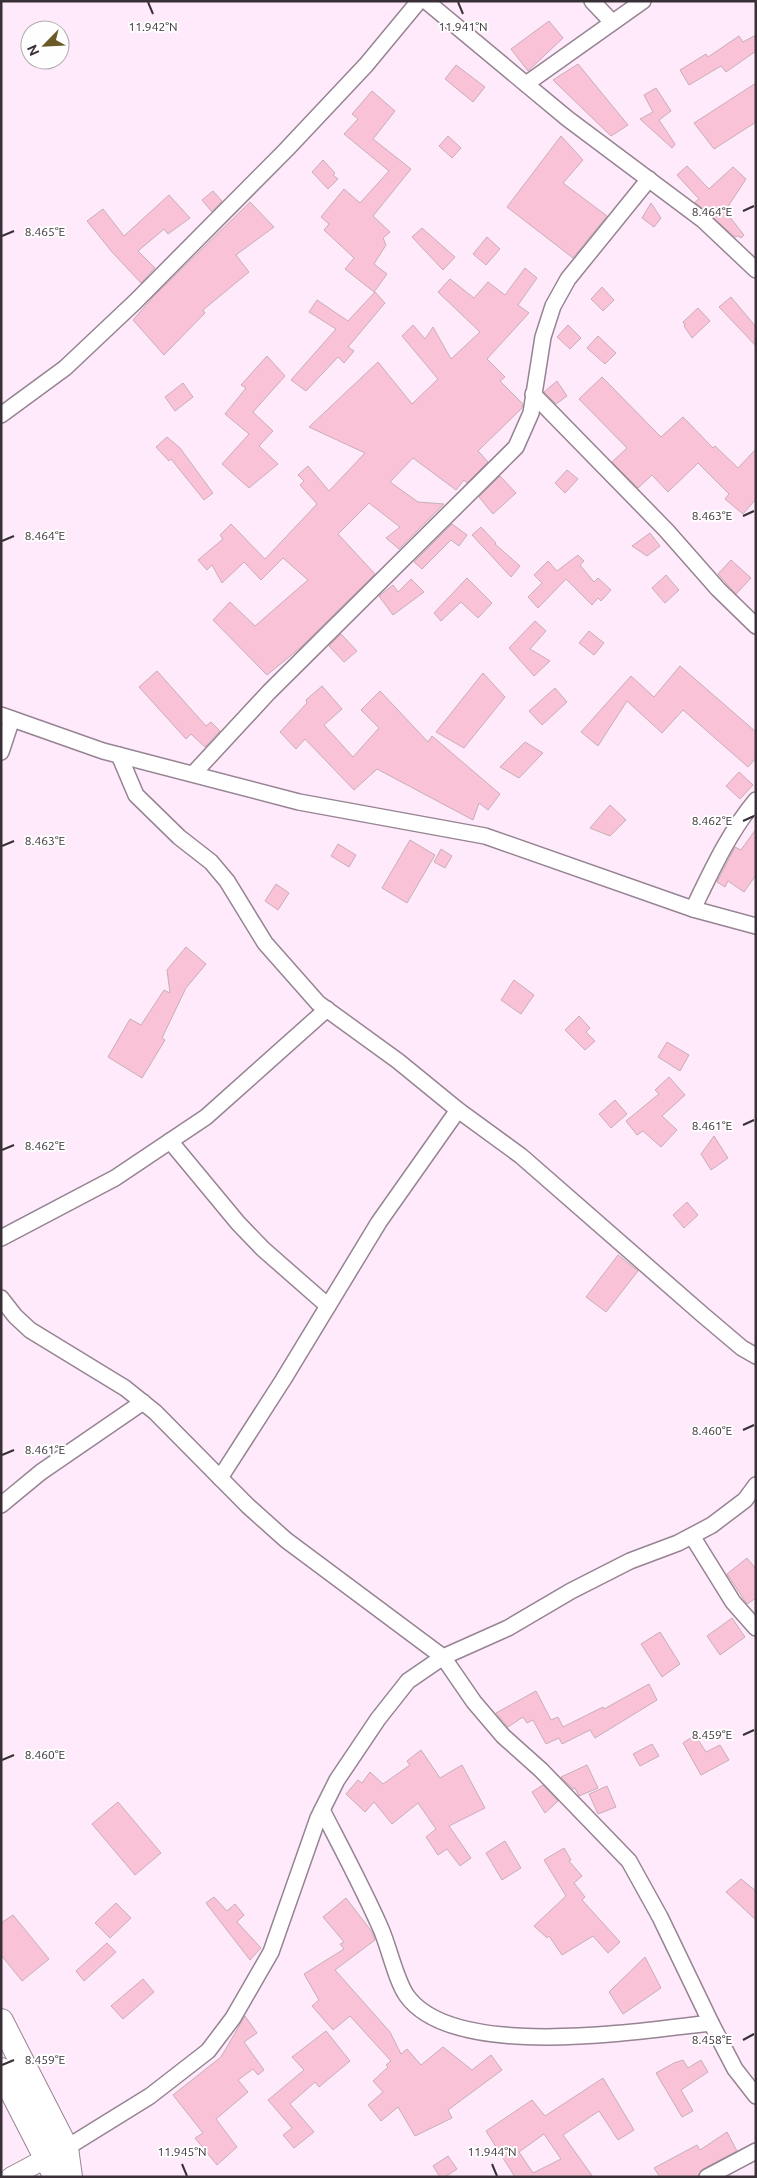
<svg xmlns="http://www.w3.org/2000/svg" width="757" height="2178" viewBox="0 0 757 2178" font-family="Ubuntu,sans-serif">
<style>
.building{fill:#f9c2d6;stroke:#c8aeb7;fill-rule:evenodd}
.lines{fill:none;stroke-linecap:round;stroke-linejoin:round}
.minor-casing{stroke:#968393;stroke-width:18}
.tertiary-casing{stroke:#968393;stroke-width:21}
.primary-casing{stroke:#968393;stroke-width:26}
.minor{stroke:#fff;stroke-width:15}
.tertiary{stroke:#fff;stroke-width:19}
.primary{stroke:#fff;stroke-width:24}
.ticks{fill:none;stroke:#383036;stroke-width:2}
.ticks-label{font-size:12px;text-anchor:middle;fill:#383036;stroke:#fefefe;stroke-width:4;stroke-linejoin:round;paint-order:stroke}
</style>
<rect width="100%" height="100%" fill="#ffeafb"/>
<g class="building">
<path d="M 549,21 L 563,38 L 528,71 L 511,49 Z"/>
<path d="M 756,35 L 756,51 L 726,72 L 721,66 L 689,85 L 680,70 L 706,54 L 708,57 L 739,36 L 743,42 Z"/>
<path d="M 578,64 L 628,125 L 611,136 L 553,80 Z"/>
<path d="M 456,65 L 485,87 L 473,102 L 445,79 Z"/>
<path d="M 756,83 L 756,122 L 714,149 L 694,123 Z"/>
<path d="M 656,88 L 671,111 L 659,120 L 675,144 L 672,148 L 640,119 L 653,112 L 644,95 Z"/>
<path d="M 372,91 L 395,111 L 373,139 L 411,169 L 373,216 L 390,232 L 383,238 L 386,245 L 374,264 L 387,274 L 374,292 L 345,269 L 354,258 L 324,230 L 329,224 L 321,217 L 344,189 L 360,203 L 389,171 L 344,134 L 358,119 L 352,114 Z"/>
<path d="M 448,136 L 461,148 L 452,158 L 439,146 Z"/>
<path d="M 561,136 L 583,160 L 563,183 L 607,216 L 573,258 L 507,207 Z"/>
<path d="M 323,160 L 335,173 L 333,175 L 338,179 L 328,189 L 312,172 Z"/>
<path d="M 687,166 L 709,189 L 733,167 L 746,179 L 725,211 L 744,235 L 741,238 L 738,236 L 735,237 L 695,202 L 699,199 L 677,175 Z"/>
<path d="M 213,191 L 222,201 L 212,212 L 202,200 Z"/>
<path d="M 169,195 L 190,218 L 168,234 L 164,229 L 138,251 L 155,268 L 141,283 L 112,252 L 87,221 L 103,209 L 124,236 Z"/>
<path d="M 250,202 L 274,227 L 236,255 L 249,272 L 203,310 L 205,313 L 164,355 L 133,320 L 154,296 Z"/>
<path d="M 651,203 L 661,218 L 654,227 L 642,218 Z"/>
<path d="M 422,228 L 455,257 L 443,270 L 412,237 Z"/>
<path d="M 487,237 L 500,249 L 486,265 L 473,254 Z"/>
<path d="M 525,268 L 537,278 L 518,305 L 529,313 L 487,359 L 505,377 L 500,381 L 523,404 L 522,408 L 478,451 L 488,462 L 467,483 L 464,480 L 456,490 L 413,458 L 390,482 L 418,502 L 444,504 L 399,549 L 386,538 L 400,527 L 369,503 L 338,534 L 375,574 L 300,648 L 267,675 L 213,620 L 230,602 L 255,626 L 308,580 L 283,558 L 261,580 L 244,562 L 222,583 L 212,565 L 207,570 L 198,560 L 223,539 L 220,535 L 231,524 L 265,559 L 317,504 L 300,485 L 304,481 L 298,475 L 308,466 L 329,491 L 365,453 L 309,427 L 378,362 L 412,404 L 438,379 L 402,336 L 413,325 L 425,339 L 433,327 L 451,359 L 480,332 L 438,292 L 450,279 L 474,298 L 488,282 L 505,295 Z"/>
<path d="M 602,287 L 614,300 L 603,311 L 591,299 Z"/>
<path d="M 375,292 L 385,303 L 348,347 L 354,351 L 344,363 L 338,357 L 306,391 L 291,380 L 336,329 L 309,312 L 317,300 L 348,321 Z"/>
<path d="M 731,297 L 756,327 L 756,346 L 719,307 Z"/>
<path d="M 698,308 L 710,321 L 692,338 L 684,326 L 685,325 L 683,322 Z"/>
<path d="M 568,325 L 581,338 L 570,349 L 557,337 Z"/>
<path d="M 598,336 L 616,353 L 605,364 L 587,348 Z"/>
<path d="M 267,356 L 285,376 L 253,412 L 273,431 L 259,446 L 278,464 L 249,488 L 222,464 L 249,434 L 225,414 L 246,388 L 241,385 Z"/>
<path d="M 602,377 L 661,437 L 683,417 L 713,448 L 715,446 L 738,468 L 756,449 L 756,499 L 743,514 L 725,499 L 729,494 L 698,463 L 668,492 L 652,475 L 638,488 L 612,462 L 627,448 L 579,399 Z"/>
<path d="M 557,381 L 567,396 L 556,404 L 544,392 Z"/>
<path d="M 183,383 L 193,397 L 175,411 L 165,397 Z"/>
<path d="M 167,437 L 180,448 L 213,493 L 204,500 L 171,459 L 169,461 L 156,447 Z"/>
<path d="M 567,470 L 578,479 L 565,493 L 555,483 Z"/>
<path d="M 500,476 L 516,493 L 493,514 L 479,497 Z"/>
<path d="M 452,524 L 467,535 L 459,546 L 451,540 L 422,569 L 414,562 Z"/>
<path d="M 481,527 L 496,543 L 495,544 L 520,566 L 511,577 L 472,535 Z"/>
<path d="M 650,533 L 660,546 L 647,556 L 632,546 Z"/>
<path d="M 578,555 L 584,561 L 580,565 L 594,582 L 598,578 L 611,590 L 601,601 L 598,598 L 592,605 L 566,579 L 538,608 L 528,597 L 542,583 L 534,575 L 548,561 L 557,571 Z"/>
<path d="M 731,560 L 751,578 L 736,594 L 718,574 Z"/>
<path d="M 666,575 L 679,590 L 665,603 L 652,588 Z"/>
<path d="M 467,578 L 492,603 L 478,618 L 461,602 L 441,621 L 434,613 Z"/>
<path d="M 411,579 L 424,592 L 393,615 L 379,596 L 393,585 L 398,592 Z"/>
<path d="M 535,621 L 546,631 L 530,649 L 550,661 L 534,676 L 509,648 Z"/>
<path d="M 589,631 L 604,643 L 594,655 L 579,643 Z"/>
<path d="M 341,634 L 357,651 L 344,662 L 329,646 Z"/>
<path d="M 680,666 L 756,732 L 756,758 L 748,767 L 683,710 L 662,733 L 627,701 L 598,746 L 581,732 L 631,676 L 654,697 Z"/>
<path d="M 157,671 L 206,726 L 211,722 L 220,731 L 205,747 L 191,734 L 186,739 L 139,687 Z"/>
<path d="M 483,673 L 505,697 L 464,748 L 436,732 Z"/>
<path d="M 322,686 L 342,709 L 324,725 L 353,757 L 379,728 L 361,710 L 380,691 L 428,742 L 432,736 L 500,794 L 488,810 L 479,803 L 473,820 L 377,769 L 354,790 L 305,739 L 296,749 L 280,732 L 307,703 L 306,700 Z"/>
<path d="M 555,688 L 567,702 L 542,725 L 529,711 Z"/>
<path d="M 525,742 L 543,753 L 519,778 L 500,767 Z"/>
<path d="M 739,772 L 753,785 L 740,799 L 726,786 Z"/>
<path d="M 610,805 L 626,820 L 610,836 L 590,828 Z"/>
<path d="M 756,829 L 756,875 L 744,892 L 728,881 L 725,887 L 717,882 L 735,847 L 741,850 Z"/>
<path d="M 410,840 L 435,855 L 407,903 L 382,888 Z"/>
<path d="M 338,844 L 356,855 L 349,867 L 331,856 Z"/>
<path d="M 441,849 L 452,856 L 445,868 L 434,862 Z"/>
<path d="M 276,884 L 289,893 L 278,910 L 265,901 Z"/>
<path d="M 186,947 L 206,964 L 186,988 L 162,1038 L 165,1040 L 142,1078 L 108,1057 L 130,1019 L 141,1025 L 164,990 L 170,993 L 167,970 Z"/>
<path d="M 514,980 L 534,995 L 521,1014 L 501,1000 Z"/>
<path d="M 579,1016 L 590,1028 L 586,1032 L 595,1041 L 585,1050 L 565,1030 Z"/>
<path d="M 667,1042 L 689,1055 L 680,1071 L 658,1057 Z"/>
<path d="M 669,1077 L 685,1095 L 662,1116 L 677,1130 L 661,1147 L 643,1131 L 637,1135 L 626,1121 L 659,1094 L 655,1090 Z"/>
<path d="M 615,1100 L 627,1114 L 611,1128 L 599,1114 Z"/>
<path d="M 714,1136 L 728,1158 L 711,1170 L 701,1154 Z"/>
<path d="M 687,1202 L 698,1215 L 684,1228 L 673,1215 Z"/>
<path d="M 618,1255 L 638,1271 L 606,1312 L 586,1297 Z"/>
<path d="M 747,1558 L 756,1569 L 756,1598 L 747,1604 L 727,1574 Z"/>
<path d="M 732,1618 L 745,1637 L 720,1655 L 707,1636 Z"/>
<path d="M 660,1632 L 680,1664 L 662,1677 L 641,1644 Z"/>
<path d="M 649,1684 L 657,1700 L 595,1738 L 590,1730 L 562,1744 L 559,1738 L 546,1744 L 533,1720 L 527,1723 L 523,1717 L 508,1727 L 496,1713 L 536,1691 L 551,1720 L 558,1717 L 563,1727 L 603,1707 L 604,1709 Z"/>
<path d="M 695,1735 L 706,1752 L 720,1745 L 729,1760 L 701,1775 L 683,1743 Z"/>
<path d="M 652,1744 L 659,1756 L 640,1766 L 633,1754 Z"/>
<path d="M 421,1750 L 440,1778 L 462,1765 L 485,1808 L 449,1826 L 471,1858 L 460,1866 L 447,1849 L 438,1855 L 426,1837 L 436,1829 L 418,1803 L 392,1824 L 374,1802 L 365,1812 L 346,1794 L 358,1780 L 362,1783 L 370,1772 L 383,1784 L 410,1765 L 407,1761 Z"/>
<path d="M 587,1765 L 598,1788 L 579,1796 L 575,1788 L 573,1789 L 561,1777 Z"/>
<path d="M 543,1785 L 558,1801 L 545,1813 L 532,1792 Z"/>
<path d="M 607,1786 L 616,1807 L 598,1814 L 589,1794 Z"/>
<path d="M 118,1802 L 161,1853 L 135,1875 L 92,1824 Z"/>
<path d="M 505,1841 L 521,1868 L 502,1880 L 486,1853 Z"/>
<path d="M 564,1848 L 571,1860 L 569,1861 L 582,1876 L 574,1883 L 585,1897 L 582,1900 L 620,1942 L 608,1953 L 593,1936 L 562,1955 L 549,1936 L 547,1938 L 534,1926 L 566,1896 L 544,1860 Z"/>
<path d="M 741,1879 L 756,1891 L 756,1920 L 726,1892 Z"/>
<path d="M 214,1897 L 227,1911 L 235,1904 L 244,1915 L 237,1922 L 261,1948 L 250,1960 L 206,1903 Z"/>
<path d="M 346,1898 L 372,1932 L 375,1940 L 335,1970 L 390,2032 L 401,2054 L 407,2049 L 421,2065 L 443,2047 L 472,2070 L 491,2055 L 502,2070 L 448,2110 L 452,2118 L 415,2136 L 398,2107 L 381,2121 L 368,2105 L 383,2092 L 373,2081 L 388,2067 L 386,2065 L 391,2061 L 350,2016 L 333,2030 L 312,2006 L 319,2000 L 304,1974 L 344,1949 L 340,1944 L 344,1942 L 323,1917 Z"/>
<path d="M 116,1903 L 131,1918 L 110,1938 L 95,1923 Z"/>
<path d="M 13,1915 L 49,1959 L 22,1981 L 1,1955 L 1,1923 Z"/>
<path d="M 107,1943 L 116,1952 L 84,1981 L 76,1971 Z"/>
<path d="M 645,1957 L 661,1988 L 623,2014 L 609,1992 Z"/>
<path d="M 143,1979 L 154,1992 L 123,2019 L 111,2006 Z"/>
<path d="M 245,2016 L 257,2033 L 244,2042 L 264,2070 L 258,2075 L 253,2069 L 238,2080 L 248,2092 L 216,2119 L 237,2147 L 217,2165 L 195,2138 L 203,2133 L 173,2095 L 221,2057 Z"/>
<path d="M 326,2031 L 350,2061 L 319,2087 L 315,2082 L 290,2104 L 314,2132 L 294,2148 L 283,2135 L 292,2128 L 268,2100 L 304,2070 L 292,2057 Z"/>
<path d="M 683,2060 L 688,2068 L 701,2060 L 708,2072 L 681,2090 L 693,2111 L 682,2117 L 656,2073 L 674,2063 Z"/>
<path d="M 603,2078 L 634,2130 L 618,2140 L 599,2111 L 563,2135 L 593,2177 L 515,2177 L 486,2131 L 532,2100 L 545,2116 ZM 544,2134 L 561,2159 L 533,2173 L 519,2152 Z"/>
<path d="M 727,2132 L 737,2151 L 703,2169 L 698,2177 L 660,2177 L 654,2168 L 697,2145 L 700,2150 Z"/>
<path d="M 448,2156 L 457,2169 L 445,2177 L 440,2177 L 433,2166 Z"/>
</g>
<g class="lines">
<defs>
<g id="minor">
<path d="M 426,1 L 568,119 L 703,220 L 756,270"/>
<path d="M 592,1 L 612,22"/>
<path d="M 526,84 L 643,1"/>
<path d="M 533,394 L 666,530 L 718,589 L 756,626"/>
<path d="M 1,415 L 65,368 L 135,302 L 286,150 L 366,65 L 419,1"/>
<path d="M 1,715 L 103,751 L 299,802 L 485,836 L 693,909 L 756,926"/>
<path d="M 1,752 L 12,719"/>
<path d="M 119,755 L 136,795 L 179,837 L 211,862 L 227,881 L 265,943 L 318,1003 L 398,1061 L 458,1110 L 521,1156 L 703,1315 L 742,1348 L 756,1356"/>
<path d="M 193,774 L 269,692 L 516,447 L 531,413 L 543,337 L 553,306 L 568,279 L 649,179"/>
<path d="M 693,909 C 711,872 729,832 756,800"/>
<path d="M 170,1141 L 238,1223 L 263,1249 L 328,1306"/>
<path d="M 1,1238 L 115,1178 L 206,1117 L 327,1009"/>
<path d="M 1,1298 L 15,1316 L 30,1330 L 125,1388 L 155,1412 L 248,1506 L 286,1540 L 443,1657 L 474,1702 L 503,1736 L 541,1770 L 629,1861 L 660,1917 L 711,2023 L 735,2069 L 756,2096"/>
<path d="M 220,1478 L 283,1380 L 379,1222 L 458,1110"/>
<path d="M 1,1505 L 41,1472 L 143,1402"/>
<path d="M 692,1536 L 733,1602 L 756,1628"/>
<path d="M 322,1810 C 342,1849 363,1888 381,1929 C 389,1947 396,1981 407,1996 C 454,2061 640,2031 711,2023"/>
<path d="M 66,2148 L 150,2096 L 208,2051 L 233,2018 L 271,1952 L 318,1818 L 337,1780 L 378,1719 L 408,1681 L 443,1657 L 508,1628 L 571,1591 L 630,1561 L 678,1543 L 712,1525 L 745,1500 L 756,1485"/>
<path d="M 707,2177 L 756,2151"/>
</g>
<path id="tertiary" d="M 11,2177 L 58,2152"/>
<g id="primary">
<path d="M 1,2021 L 66,2148 L 70,2177"/>
<path d="M 1,2070 L 56,2177"/>
</g>
</defs>
<use href="#minor" class="minor-casing"/>
<use href="#tertiary" class="tertiary-casing"/>
<use href="#primary" class="primary-casing"/>
<use href="#minor" class="minor"/>
<use href="#tertiary" class="tertiary"/>
<use href="#primary" class="primary"/>
</g>
<path class="ticks" d="M 148,2 L 153,14M 458,2 L 463,14M 743,211 L 754,206M 2,236 L 14,231M 743,516 L 754,511M 2,541 L 14,536M 743,821 L 754,816M 2,846 L 14,841M 743,1125 L 754,1120M 2,1150 L 14,1145M 743,1430 L 754,1425M 2,1455 L 14,1450M 743,1735 L 754,1730M 2,1760 L 14,1755M 743,2040 L 754,2034M 2,2065 L 14,2060M 182,2164 L 187,2176M 492,2164 L 497,2176"/>
<g class="ticks-label">
<text x="153" y="31">11.942°N</text>
<text x="463" y="31">11.941°N</text>
<text x="712" y="216">8.464°E</text>
<text x="45" y="236">8.465°E</text>
<text x="712" y="520">8.463°E</text>
<text x="45" y="540">8.464°E</text>
<text x="712" y="825">8.462°E</text>
<text x="45" y="845">8.463°E</text>
<text x="712" y="1130">8.461°E</text>
<text x="45" y="1150">8.462°E</text>
<text x="712" y="1435">8.460°E</text>
<text x="45" y="1454">8.461°E</text>
<text x="712" y="1739">8.459°E</text>
<text x="45" y="1759">8.460°E</text>
<text x="712" y="2044">8.458°E</text>
<text x="45" y="2064">8.459°E</text>
<text x="182" y="2156">11.945°N</text>
<text x="492" y="2156">11.944°N</text>
</g>
<rect width="757" height="2178" fill="none" stroke="#383036" stroke-width="5"/>
<g transform="translate(45 45) rotate(246)"><circle r="24" fill="#fefefe" stroke="#afacae"/>
<path d="M0-4L9 19L0 12L-9 19Z" fill="#6a5a28"/>
<text y="-8" font-size="14" font-weight="bold" text-anchor="middle" fill="#383036">N</text>
</g>
</svg>
